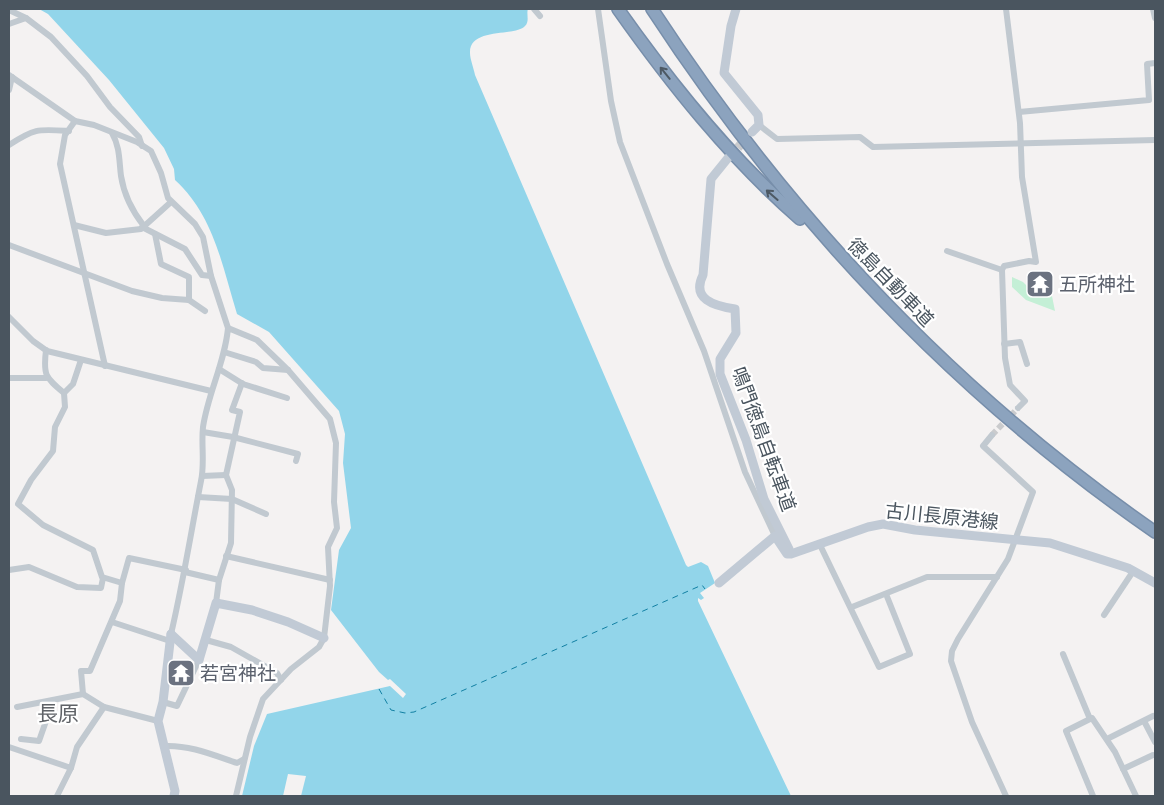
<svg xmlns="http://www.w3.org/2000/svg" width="1164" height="805" viewBox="0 0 1164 805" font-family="'PT Sans Narrow','Noto Sans JP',sans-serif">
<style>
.green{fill:#c4efd6}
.water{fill:#92d5ea}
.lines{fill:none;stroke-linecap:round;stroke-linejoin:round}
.ferry{stroke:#1180a3;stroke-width:1;stroke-dasharray:6 5;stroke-linecap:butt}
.minor-tunnel{stroke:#cacbcd;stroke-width:6;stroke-dasharray:6 3;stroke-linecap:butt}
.secondary-tunnel{stroke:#cacbcd;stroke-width:9;stroke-dasharray:9 4.5;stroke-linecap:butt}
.motorway-casing{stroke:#778eaa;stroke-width:14}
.minor{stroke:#c1c9d0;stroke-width:6}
.secondary{stroke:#c1cad5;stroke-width:9}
.motorway{stroke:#8ca3be;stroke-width:11}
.oneway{stroke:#4d5964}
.labels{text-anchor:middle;stroke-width:4.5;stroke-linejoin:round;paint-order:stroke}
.street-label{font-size:19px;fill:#4a555f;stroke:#fff}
.worship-label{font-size:19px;fill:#5b616d;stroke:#fff;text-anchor:start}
.quarter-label{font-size:21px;fill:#5f6267;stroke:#fff}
</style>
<rect width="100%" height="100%" fill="#f4f2f2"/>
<path class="green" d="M 1012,277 L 1023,282 L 1031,290 L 1052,296 L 1055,311 L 1026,300 L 1012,287 Z"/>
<path class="water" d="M 39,9 L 528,9 C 526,14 530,21 525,26 C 515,37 469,27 470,53 C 470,59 474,69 475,75 L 686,565 L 688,567 L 701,562 L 708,566 L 715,583 L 700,593 L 704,598 L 701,600 L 698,598 L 698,601 L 791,796 L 301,796 L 306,776 L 288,774 L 283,796 L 242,796 L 254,746 L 267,714 L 390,686 L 403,698 L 406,694 L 390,679 L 388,680 L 379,672 L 331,610 L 339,550 L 351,528 L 343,463 L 345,434 L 339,411 L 269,332 L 237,314 C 222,265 214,216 175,180 L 174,169 L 164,148 L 109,80 L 48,14 Z"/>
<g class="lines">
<path class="ferry" d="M 379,689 L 391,710 L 405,713 L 414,712 L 702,585 L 705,589"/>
<path class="minor-tunnel" d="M 992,435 L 1018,408"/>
<path class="secondary-tunnel" d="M 729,158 L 748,136"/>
<defs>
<g id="motorway">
<path d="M 618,9 C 671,84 730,158 800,219"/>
<path d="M 652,9 C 786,214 953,392 1155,532"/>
</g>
</defs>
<use href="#motorway" class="motorway-casing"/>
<g class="minor">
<path d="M 534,9 L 540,16"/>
<path d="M 598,9 L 611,101 L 620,142 L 667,264 L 704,351 L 745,472 L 775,536"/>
<path d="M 1006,9 L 1020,123 L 1022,177 L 1036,262 L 1029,261 L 1004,266 L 1002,270 L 1005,358 L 1010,385 L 1025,401 L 1018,408"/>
<path d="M 1153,9 L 1155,18"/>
<path d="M 9,10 L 26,18"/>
<path d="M 9,24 L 26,18 L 51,37 L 87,76 L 110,107 L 139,137 L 142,146"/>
<path d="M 9,75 L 75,121 L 94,125 L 137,142 L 151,151 L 161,173 L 168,198 L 195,224 L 203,237 L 211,276 L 228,328"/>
<path d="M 9,90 L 12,77"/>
<path d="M 1019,112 L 1149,100 L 1147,64 L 1155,63"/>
<path d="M 75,121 L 65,135 L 60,164 L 105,366"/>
<path d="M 759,125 L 777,139 L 860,137 L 873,147 L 1155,140"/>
<path d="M 112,133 C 120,147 119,160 121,176 C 124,195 132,211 144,226"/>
<path d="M 9,145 C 35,128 38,129 69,131"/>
<path d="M 74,225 L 106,233 L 141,229 L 171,202"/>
<path d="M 142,227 L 185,249 L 202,275 L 211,276"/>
<path d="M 155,234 L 161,264 L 189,277 L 189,300"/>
<path d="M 9,245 L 132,291 L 162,298 L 189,300 L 205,311"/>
<path d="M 947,251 L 1002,270"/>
<path d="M 9,317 L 33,341 L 47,351 L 211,391"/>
<path d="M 1004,344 L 1020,342 L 1027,364"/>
<path d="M 46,350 C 43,375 45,377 64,393 L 65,407 L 55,427 L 53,451 L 31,480 L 18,504 L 43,525 L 93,550 L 102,577 L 122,583 L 129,558 L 186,570"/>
<path d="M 224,352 L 256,362 L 263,368 L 288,370"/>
<path d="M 219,369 L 243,384 L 287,398"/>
<path d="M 9,378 L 46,378"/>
<path d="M 64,393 L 73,384 L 81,360"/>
<path d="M 203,432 L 233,437 L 298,454 L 296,461"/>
<path d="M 992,435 L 983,446 L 1033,492 L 1008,559 L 958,639 L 952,651 L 951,661 L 972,722 L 1006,796"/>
<path d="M 202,476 L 226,475"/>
<path d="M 198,497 L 232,499 L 266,514"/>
<path d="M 820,545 L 879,667 L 910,654 L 886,594"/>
<path d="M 226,556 L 330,580"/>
<path d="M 9,570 L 29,567 L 77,587 L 101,588 L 103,578"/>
<path d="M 185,572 L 219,580"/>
<path d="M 216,603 L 219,580 L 231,543 L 232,490 L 226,475 L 240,412 L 232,410 L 242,383"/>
<path d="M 852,607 L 927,577 L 997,577"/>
<path d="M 1104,615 L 1134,570"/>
<path d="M 112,622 L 170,641"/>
<path d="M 171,634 C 183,583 191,532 201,481 C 205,463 201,445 203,427 C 208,393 225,362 228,328 L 257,340 L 288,370 L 330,419 L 336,443 L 334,502 L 337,528 L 328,547 L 330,586 L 324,638 L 319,647 L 291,669 L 263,699 L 250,737 L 236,796"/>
<path d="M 206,640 L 231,647 L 277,673 L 281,680"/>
<path d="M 1063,654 L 1090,719"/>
<path d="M 83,694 L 81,671 L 90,671 L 120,601 L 122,583"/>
<path d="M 83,694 L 104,707 L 158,721"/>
<path d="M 163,702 L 177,706 L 199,660"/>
<path d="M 17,707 L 83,694"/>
<path d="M 1144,721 L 1155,742"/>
<path d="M 21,739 L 39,741 L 53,701"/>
<path d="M 1107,739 L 1153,716"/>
<path d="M 165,746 C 190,745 213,755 237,763 L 244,759"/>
<path d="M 9,747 L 71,768 L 77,747 L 104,707"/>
<path d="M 1123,769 L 1153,755"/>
<path d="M 57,796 L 71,768"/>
<path d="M 1093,796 L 1066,731 L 1092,718 L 1115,752 L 1136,796"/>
</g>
<g class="secondary">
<path d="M 736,9 L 731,26 L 724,73 L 758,115 L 759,125 L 752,132"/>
<path d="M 728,158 L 711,179 L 703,275 C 691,299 714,306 735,309 L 736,333 L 720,359 L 720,374 L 746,440 L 764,499 L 789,549"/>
<path d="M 719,583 L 775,536 L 787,554 L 791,554 L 868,527 L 883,524 L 915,530 L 1050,543 L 1128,568 L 1155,583"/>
<path d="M 171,634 L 163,702 L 158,721 L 175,791 L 174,796"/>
<path d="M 171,634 L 199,660"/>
<path d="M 199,660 L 216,603 L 252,610 L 288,622 L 324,638"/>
</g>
<use href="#motorway" class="motorway"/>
</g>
<defs><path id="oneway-shaft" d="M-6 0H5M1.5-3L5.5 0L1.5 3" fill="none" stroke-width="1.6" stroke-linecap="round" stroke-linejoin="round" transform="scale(1.25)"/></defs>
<g class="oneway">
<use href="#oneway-shaft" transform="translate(665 73) rotate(-129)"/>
<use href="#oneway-shaft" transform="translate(772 195) rotate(-139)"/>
</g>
<defs>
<symbol id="temple-square" viewBox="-11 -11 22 22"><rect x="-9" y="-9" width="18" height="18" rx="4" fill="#6b7280" stroke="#fff"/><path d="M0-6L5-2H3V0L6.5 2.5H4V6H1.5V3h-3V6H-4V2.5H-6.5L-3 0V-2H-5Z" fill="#fff"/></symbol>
</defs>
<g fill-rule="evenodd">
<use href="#temple-square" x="1024" y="268" width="32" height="32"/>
<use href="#temple-square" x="165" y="657" width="32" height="32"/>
</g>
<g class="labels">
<g class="street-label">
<text transform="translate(891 282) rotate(46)" y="7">徳島自動車道</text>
<text transform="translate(764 439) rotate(70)" y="7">鳴門徳島自転車道</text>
<text transform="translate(942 516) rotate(6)" y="7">古川長原港線</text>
</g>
<g class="worship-label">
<text x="1059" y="291">五所神社</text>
<text x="200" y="680">若宮神社</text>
</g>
<g class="quarter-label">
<text x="58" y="721">長原</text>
</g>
</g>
<rect width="1164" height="805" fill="none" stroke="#4a555f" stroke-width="20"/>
</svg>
